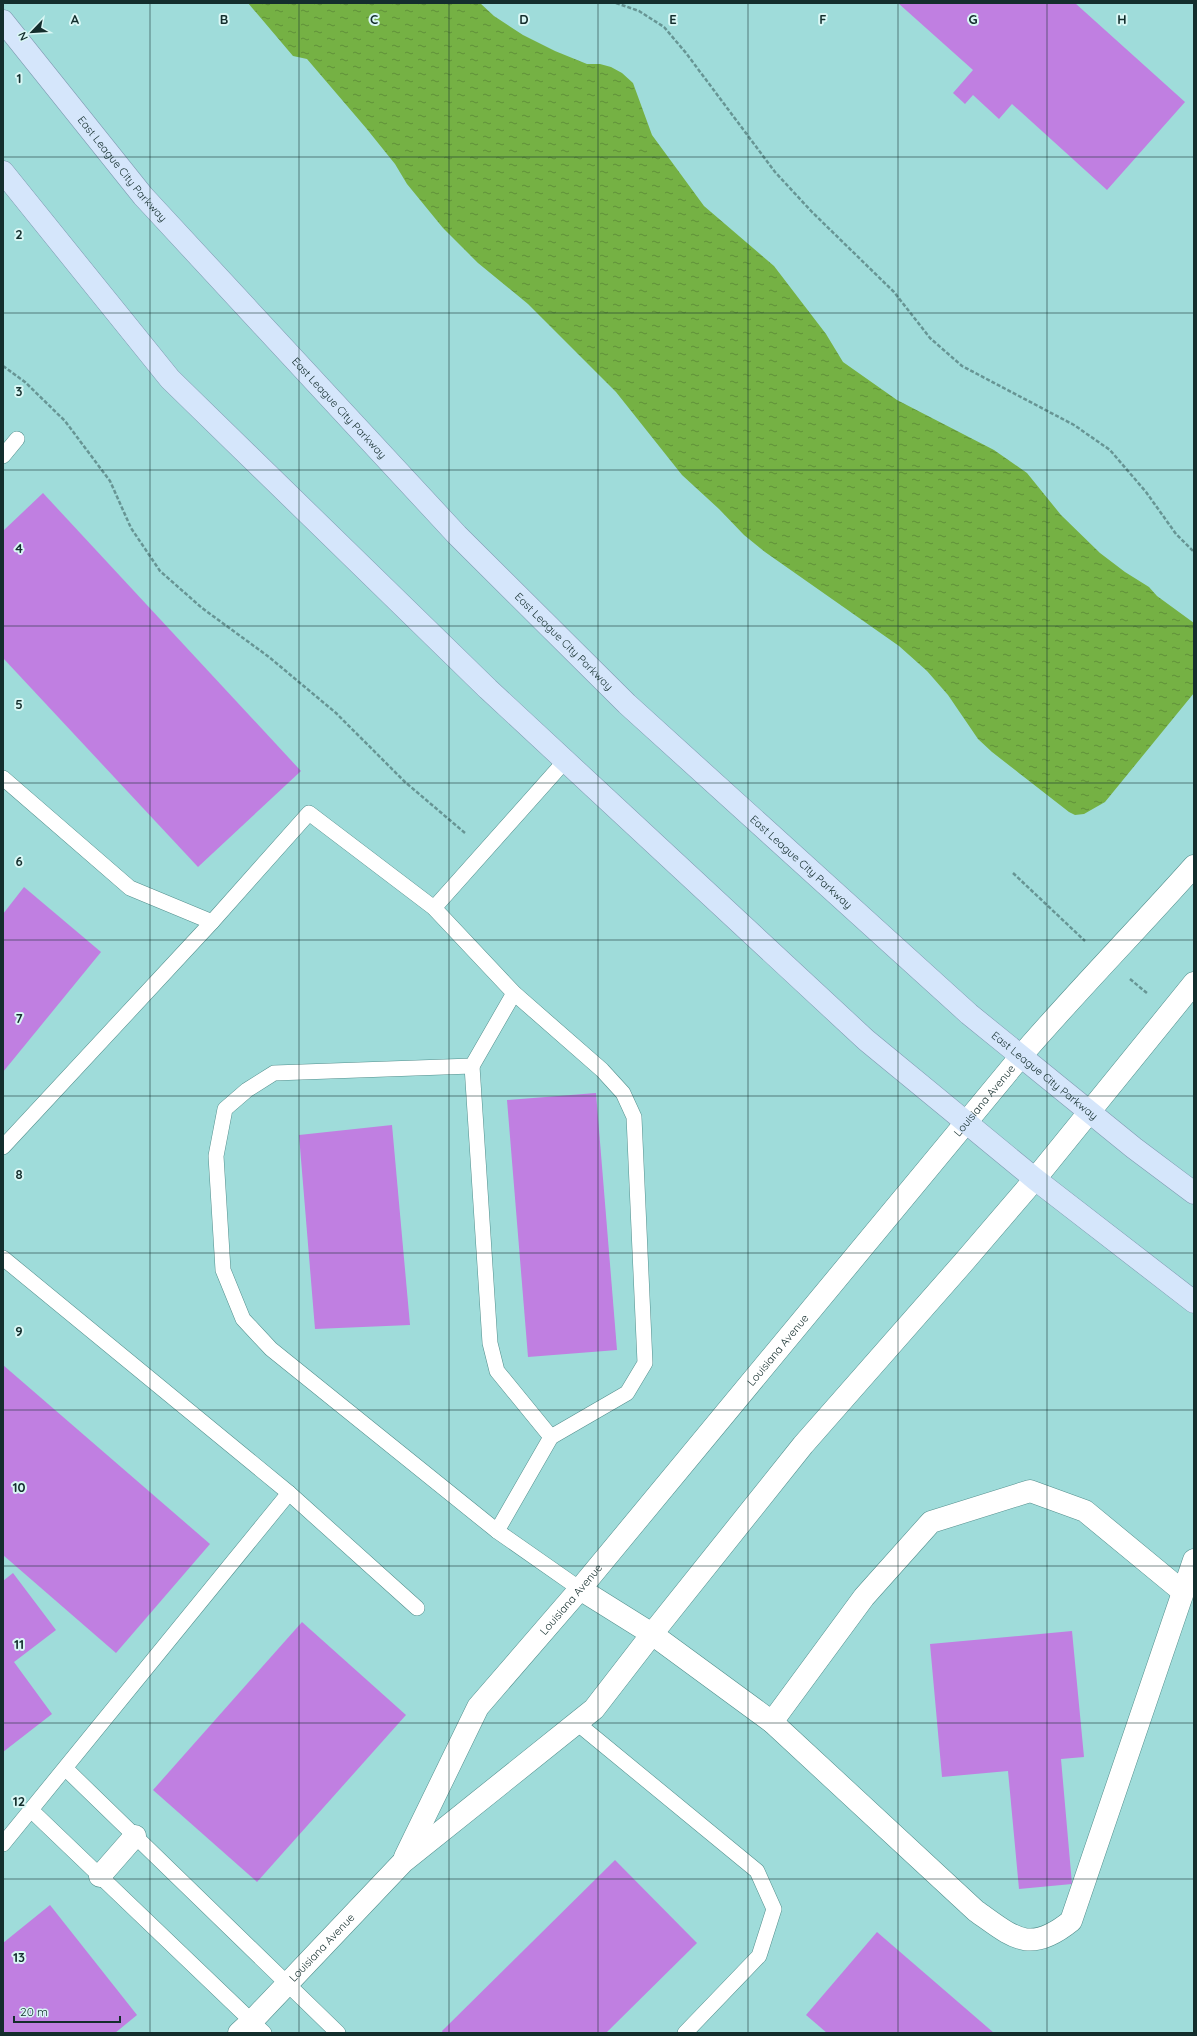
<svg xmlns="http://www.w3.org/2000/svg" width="1197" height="2036" viewBox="0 0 1197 2036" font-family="Quicksand,sans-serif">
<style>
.water{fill:url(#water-ripples)}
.building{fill:#c07fe1}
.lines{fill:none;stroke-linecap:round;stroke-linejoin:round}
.service-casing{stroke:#538f8d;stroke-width:16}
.minor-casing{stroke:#538f8d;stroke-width:23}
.tertiary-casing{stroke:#538f8d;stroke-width:23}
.primary-casing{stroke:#7f9bb2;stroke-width:23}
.path{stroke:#679594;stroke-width:2.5;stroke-dasharray:4 2;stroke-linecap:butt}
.service{stroke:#fff;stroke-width:15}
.minor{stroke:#fff;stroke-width:22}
.tertiary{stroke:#fff;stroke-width:22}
.primary{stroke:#d5e6fb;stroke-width:22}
.grid{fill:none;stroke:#142e2d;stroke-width:1;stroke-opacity:0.55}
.labels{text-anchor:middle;stroke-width:4;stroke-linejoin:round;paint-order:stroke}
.street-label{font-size:11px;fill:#142e2d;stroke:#d9f7f5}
.grid-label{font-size:13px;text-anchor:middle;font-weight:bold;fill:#142e2d;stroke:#d9f7f5;stroke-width:4;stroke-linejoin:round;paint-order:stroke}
</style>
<defs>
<pattern id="water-ripples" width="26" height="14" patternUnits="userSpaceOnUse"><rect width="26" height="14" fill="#75b144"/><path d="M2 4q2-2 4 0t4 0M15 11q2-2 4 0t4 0" fill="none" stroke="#5f9039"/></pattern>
</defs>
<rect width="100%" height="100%" fill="#9fdcda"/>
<path class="water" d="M 248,3 L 480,3 L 494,16 L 523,35 L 555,51 L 587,64 L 600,64 L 611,67 L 622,73 L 633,83 L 652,135 L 704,206 L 774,266 L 826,334 L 843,362 L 897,400 L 994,450 L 1027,473 L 1061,515 L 1100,553 L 1125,572 L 1149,587 L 1157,596 L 1194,623 L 1194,693 L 1105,802 L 1084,814 L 1075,815 L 1069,812 L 992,752 L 978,739 L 948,695 L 927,671 L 899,646 L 765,552 L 744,535 L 719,509 L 682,475 L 616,392 L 528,304 L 478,263 L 443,228 L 407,184 L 395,164 L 366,128 L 307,59 L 293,56 Z"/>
<g class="building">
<path d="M 898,3 L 1075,3 L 1185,102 L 1107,190 L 1012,104 L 999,119 L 973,95 L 965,104 L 953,93 L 973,70 Z"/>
<path d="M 43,493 L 301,771 L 198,867 L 3,658 L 3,531 Z"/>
<path d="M 24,887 L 101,952 L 3,1072 L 3,914 Z"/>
<path d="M 596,1093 L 617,1350 L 528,1357 L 507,1100 Z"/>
<path d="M 392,1125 L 410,1325 L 315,1329 L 299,1135 Z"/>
<path d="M 3,1365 L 210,1544 L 116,1653 L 3,1555 Z"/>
<path d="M 13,1573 L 56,1630 L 14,1662 L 52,1714 L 3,1752 L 3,1581 Z"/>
<path d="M 302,1622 L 406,1715 L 257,1882 L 153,1790 Z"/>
<path d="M 1072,1631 L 1084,1757 L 1061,1759 L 1072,1884 L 1019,1889 L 1008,1771 L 942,1777 L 930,1644 Z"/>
<path d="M 615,1860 L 697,1943 L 606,2033 L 443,2033 L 442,2031 Z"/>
<path d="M 50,1905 L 137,2015 L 115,2033 L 3,2033 L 3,1943 Z"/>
<path d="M 877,1932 L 994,2033 L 827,2033 L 806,2015 Z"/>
</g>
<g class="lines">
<defs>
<g id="service">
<path d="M 3,456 L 17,439"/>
<path d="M 3,778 L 130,888 L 212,922"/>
<path d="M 434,908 L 565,761"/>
<path d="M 472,1066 L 490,1343 L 497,1371 L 551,1437"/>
<path d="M 3,1147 L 212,922 L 309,813 L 434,908 L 514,993 L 602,1070 L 623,1093 L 634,1117 L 645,1363 L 627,1393 L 551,1437 L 497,1531 L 580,1589"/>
<path d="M 3,1258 L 289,1493 L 417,1608"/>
<path d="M 497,1531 L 271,1349 L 243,1319 L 223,1270 L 216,1156 L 225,1109 L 247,1090 L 274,1073 L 472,1066 L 514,993"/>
<path d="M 577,1723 L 757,1871 L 774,1909 L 759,1956 L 685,2033"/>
<path d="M 66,1769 L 338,2033"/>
<path d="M 31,1810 L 264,2033"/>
<path d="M 3,1844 L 289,1493"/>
</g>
<g id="minor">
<path d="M 580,1589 L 652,1634 L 772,1722 L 976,1911 C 1013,1937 1029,1955 1071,1921 L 1194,1560"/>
<path d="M 772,1722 L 864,1597 L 931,1522 L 1030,1491 L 1085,1511 L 1182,1591"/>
<path d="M 100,1876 L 135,1836"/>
</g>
<g id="tertiary">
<path id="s1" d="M 405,1857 L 478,1707 L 580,1589 L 1021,1056 C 1077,991 1137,930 1194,866"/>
<path id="s2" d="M 239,2033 L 252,2021 L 403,1862 L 594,1709 L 652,1634 L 803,1445 L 963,1263 L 1035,1179 L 1194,983"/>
</g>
<g id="primary">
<path id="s3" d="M 3,21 L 143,196 L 457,535 L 627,704 L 969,1014 L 1134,1148 L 1194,1193"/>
<path d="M 3,172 L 170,379 L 488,689 L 866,1040 L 1035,1179 L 1194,1302"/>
</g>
</defs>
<use href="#service" class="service-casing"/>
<use href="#minor" class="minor-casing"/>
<use href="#tertiary" class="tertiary-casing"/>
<use href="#primary" class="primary-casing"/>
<g class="path">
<path d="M 616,3 L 639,11 L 664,27 L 686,53 L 775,172 L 812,212 L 894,292 L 930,338 L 962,366 L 1074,425 L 1110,450 L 1146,492 L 1176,534 L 1194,552"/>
<path d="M 3,366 L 25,382 L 65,421 L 110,481 L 131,528 L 160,571 L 202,608 L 269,657 L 336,713 L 405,782 L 465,833"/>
<path d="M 1013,873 L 1085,941"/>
<path d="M 1130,979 L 1148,994"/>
</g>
<use href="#service" class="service"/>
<use href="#minor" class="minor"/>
<use href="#tertiary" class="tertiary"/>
<use href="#primary" class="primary"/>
</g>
<path class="grid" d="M 150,3 L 150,2033M 299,3 L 299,2033M 449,3 L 449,2033M 598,3 L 598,2033M 748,3 L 748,2033M 898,3 L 898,2033M 1047,3 L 1047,2033M 3,157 L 1194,157M 3,313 L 1194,313M 3,470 L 1194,470M 3,626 L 1194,626M 3,783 L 1194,783M 3,940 L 1194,940M 3,1096 L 1194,1096M 3,1253 L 1194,1253M 3,1410 L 1194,1410M 3,1566 L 1194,1566M 3,1723 L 1194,1723M 3,1879 L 1194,1879"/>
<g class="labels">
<g class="street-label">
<text dy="4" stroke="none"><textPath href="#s3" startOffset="190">East League City Parkway</textPath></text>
<text dy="4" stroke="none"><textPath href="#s3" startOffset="513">East League City Parkway</textPath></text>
<text dy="4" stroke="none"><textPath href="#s3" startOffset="837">East League City Parkway</textPath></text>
<text dy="4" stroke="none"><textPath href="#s3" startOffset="1161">East League City Parkway</textPath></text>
<text dy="4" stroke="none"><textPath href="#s3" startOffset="1485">East League City Parkway</textPath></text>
<text dy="4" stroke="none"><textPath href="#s1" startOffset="957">Louisiana Avenue</textPath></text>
<text dy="4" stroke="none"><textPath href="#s1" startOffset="633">Louisiana Avenue</textPath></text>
<text dy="4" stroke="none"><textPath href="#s1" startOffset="309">Louisiana Avenue</textPath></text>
<text dy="4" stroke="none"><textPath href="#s2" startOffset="119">Louisiana Avenue</textPath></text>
</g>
</g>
<g class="grid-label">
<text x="75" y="24">A</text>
<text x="224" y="24">B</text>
<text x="374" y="24">C</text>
<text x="524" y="24">D</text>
<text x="673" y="24">E</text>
<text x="823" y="24">F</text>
<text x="973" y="24">G</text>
<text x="1122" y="24">H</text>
<text x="19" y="83">1</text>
<text x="19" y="239">2</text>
<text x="19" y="396">3</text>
<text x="19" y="553">4</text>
<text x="19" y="709">5</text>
<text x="19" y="866">6</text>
<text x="19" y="1023">7</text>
<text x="19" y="1179">8</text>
<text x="19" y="1336">9</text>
<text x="19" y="1492">10</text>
<text x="19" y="1649">11</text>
<text x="19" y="1806">12</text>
<text x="19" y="1962">13</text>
</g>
<rect width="1197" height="2036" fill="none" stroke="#142e2d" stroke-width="8"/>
<g transform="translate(32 32) rotate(245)" stroke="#d9f7f5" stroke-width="3" paint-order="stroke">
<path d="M0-3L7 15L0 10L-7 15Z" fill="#142e2d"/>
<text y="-6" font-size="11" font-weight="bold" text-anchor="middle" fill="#142e2d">N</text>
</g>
<path d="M14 2016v6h106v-6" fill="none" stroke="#142e2d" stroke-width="2"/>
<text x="20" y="2016" font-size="12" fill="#142e2d" stroke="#d9f7f5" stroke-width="3" paint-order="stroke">20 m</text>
</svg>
